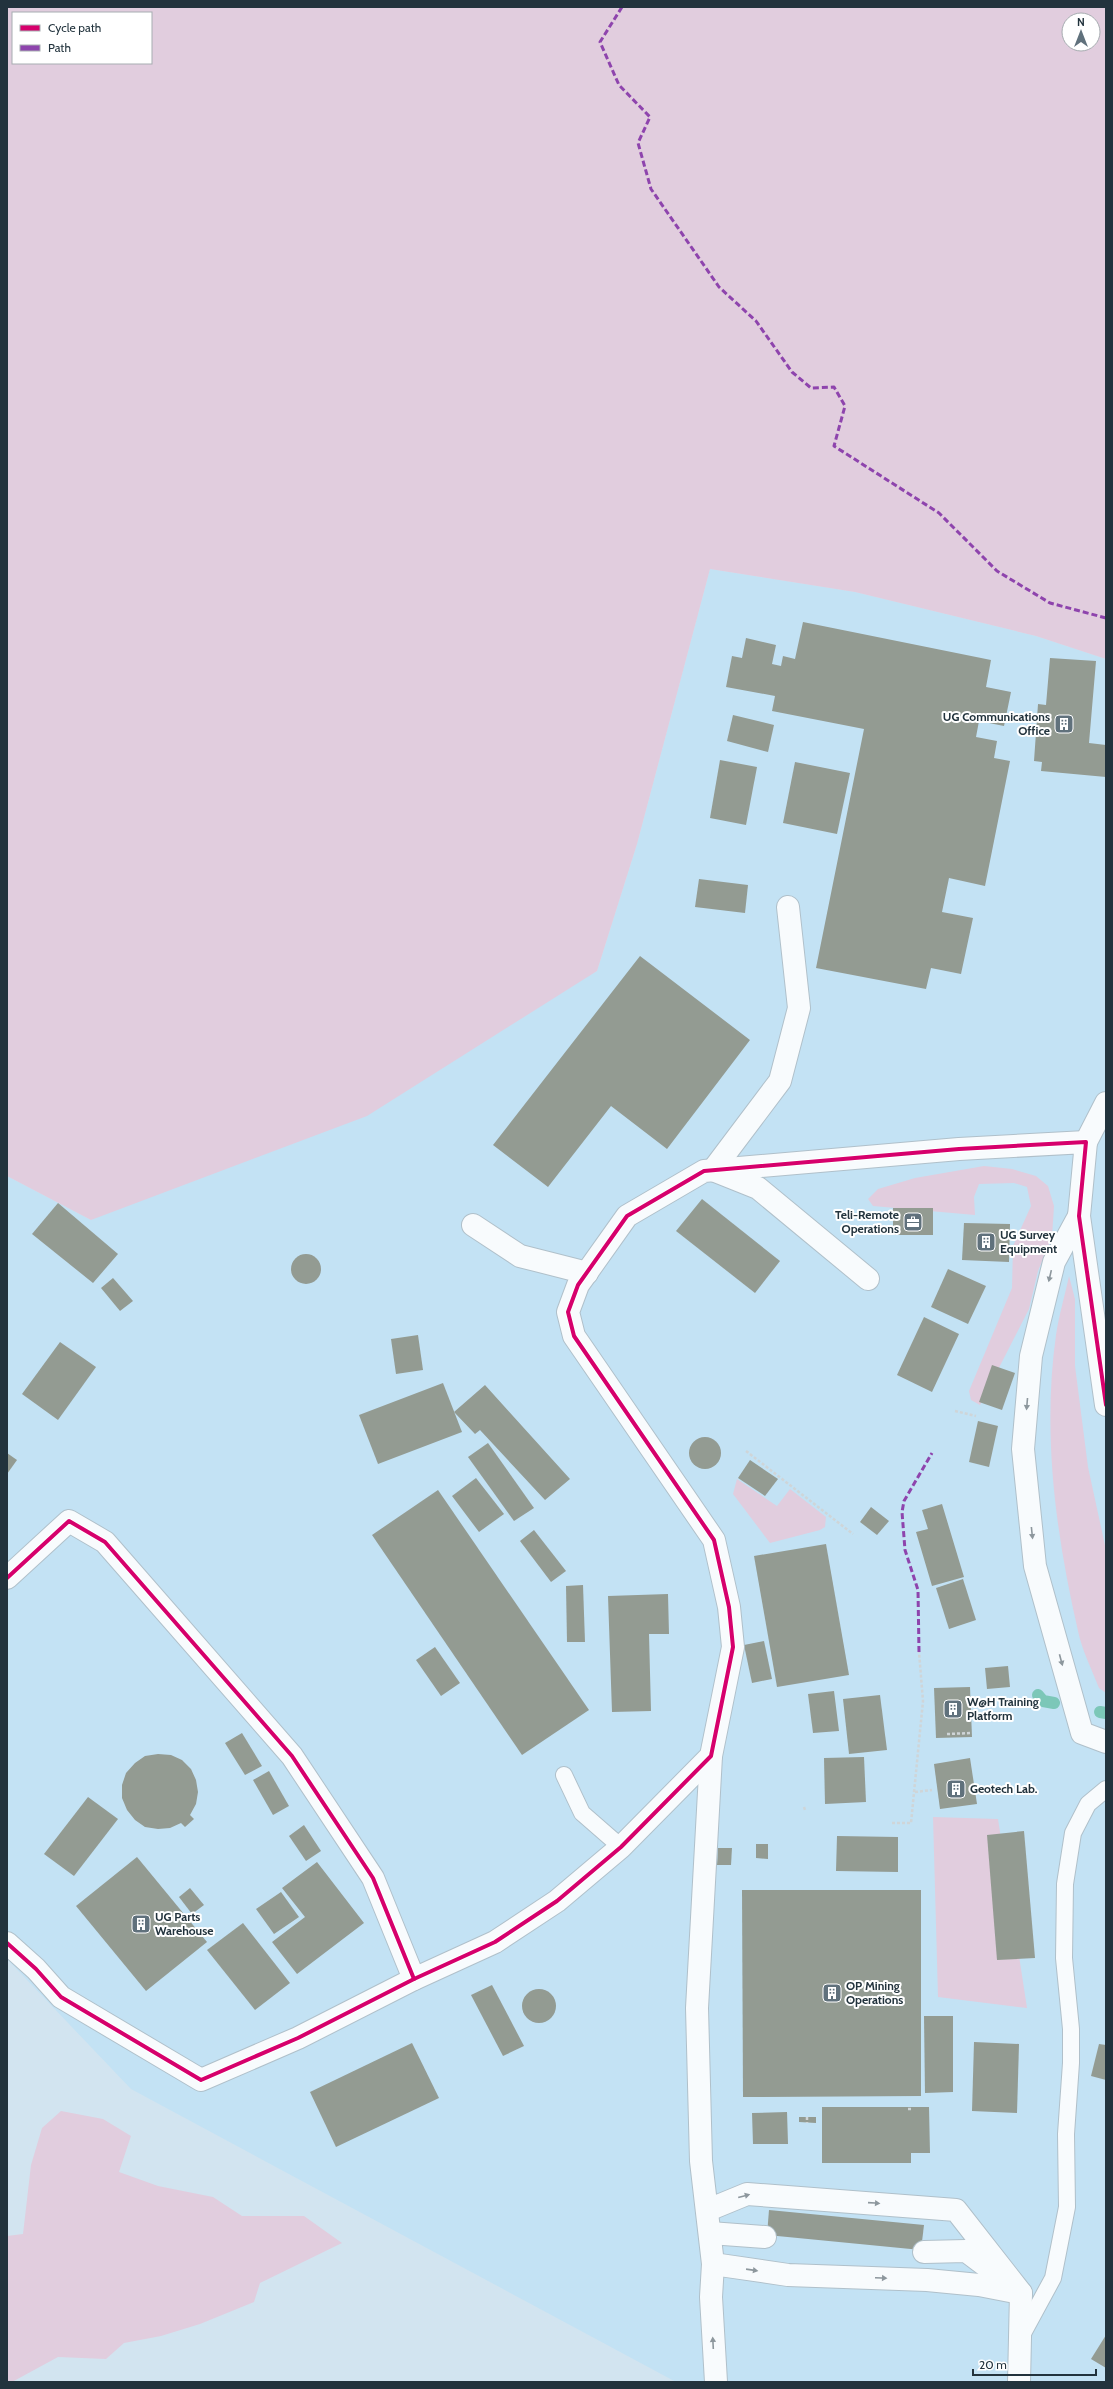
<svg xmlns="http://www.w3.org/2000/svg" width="1113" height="2389" viewBox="0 0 1113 2389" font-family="Cabin,sans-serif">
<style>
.built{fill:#c3e2f4}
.green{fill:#e1cdde;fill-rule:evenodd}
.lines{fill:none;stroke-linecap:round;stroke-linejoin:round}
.stream{stroke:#7cc7b8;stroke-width:12}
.building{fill:#939b92}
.lane-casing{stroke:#b0c0ca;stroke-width:18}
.street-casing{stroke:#b0c0ca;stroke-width:24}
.path{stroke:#cfd5d8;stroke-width:2.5;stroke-dasharray:3 2;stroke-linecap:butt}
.lane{stroke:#f8fbfd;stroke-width:16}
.street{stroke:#f8fbfd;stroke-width:22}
.quiet{stroke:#8e44ad;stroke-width:3;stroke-dasharray:6 3;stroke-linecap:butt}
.cycleway-casing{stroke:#fff;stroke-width:6}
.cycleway{stroke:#d6006c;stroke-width:4}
.oneway{fill:#8d979d}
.labels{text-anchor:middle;stroke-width:4;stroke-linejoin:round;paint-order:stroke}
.poi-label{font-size:12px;font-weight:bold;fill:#22333d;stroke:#fff;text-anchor:start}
</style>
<rect width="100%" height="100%" fill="#d2e4f0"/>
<path class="built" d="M 710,569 L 855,592 L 1036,636 L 1106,659 L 1106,2382 L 676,2382 L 131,2089 L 7,1959 L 7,1176 L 91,1220 L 597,971 L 637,844 Z"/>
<g class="green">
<path d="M 7,7 L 1106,7 L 1106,659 L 1036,636 L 855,592 L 710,569 L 637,844 L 597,971 L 367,1116 L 91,1220 L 7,1176 ZM 13,13 L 151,13 L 151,63 L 13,63 ZM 1069,20 L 1093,20 L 1093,44 L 1069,44 Z"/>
<path d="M 984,1166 L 1012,1169 L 1036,1176 L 1048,1186 L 1054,1206 L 1052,1237 L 1038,1271 L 1029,1309 L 980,1405 L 971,1400 L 969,1391 L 1012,1288 L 1013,1246 L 1031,1206 L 1027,1187 L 1014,1183 L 979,1184 L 974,1197 L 975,1215 L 873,1206 L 868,1199 L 878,1189 L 915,1178 Z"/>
<path d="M 1069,1276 L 1075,1299 L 1075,1366 L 1088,1467 L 1106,1550 L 1106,1693 L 1099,1688 C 1092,1670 1082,1650 1078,1631 C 1056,1535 1042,1434 1056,1335 C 1059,1315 1065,1295 1069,1276 Z"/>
<path d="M 737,1479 L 777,1506 L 790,1489 L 826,1517 L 825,1527 L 820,1530 L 770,1543 L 733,1494 Z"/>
<path d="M 933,1817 L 998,1819 L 1027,2008 L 938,1997 Z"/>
<path d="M 61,2111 L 103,2119 L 131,2136 L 119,2172 L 158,2186 L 213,2197 L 242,2216 L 304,2216 L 342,2243 L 260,2283 L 254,2302 L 200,2324 L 161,2336 L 124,2343 L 106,2359 L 58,2357 L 12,2382 L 7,2382 L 7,2236 L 23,2234 L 31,2165 L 42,2128 Z"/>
</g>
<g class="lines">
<g class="stream">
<path d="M 1038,1695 L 1043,1701 L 1054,1703"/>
<path d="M 1100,1712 L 1106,1713"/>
</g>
</g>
<g class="building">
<path d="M 803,622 L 991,660 L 986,687 L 1011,692 L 1004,726 L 979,721 L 976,737 L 997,741 L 994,758 L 1010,761 L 985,886 L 949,878 L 942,912 L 973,918 L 961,974 L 931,968 L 926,989 L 816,968 L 864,729 L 772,711 L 775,696 L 726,687 L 732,656 L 742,658 L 746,638 L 776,645 L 772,664 L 781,666 L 783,656 L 795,659 Z"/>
<path d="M 1050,658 L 1096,661 L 1089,743 L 1106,745 L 1106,777 L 1041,771 L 1042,762 L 1034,761 L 1038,704 L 1046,705 Z"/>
<path d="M 733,715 L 774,725 L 768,752 L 727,741 Z"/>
<path d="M 720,760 L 757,767 L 746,825 L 710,818 Z"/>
<path d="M 795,762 L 850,773 L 837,834 L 783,823 Z"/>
<path d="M 699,879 L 748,885 L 745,913 L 695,907 Z"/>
<path d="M 640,956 L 750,1040 L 667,1149 L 611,1106 L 548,1187 L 493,1145 Z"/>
<path d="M 702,1199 L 780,1261 L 755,1293 L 676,1231 Z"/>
<path d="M 58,1203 L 118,1254 L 93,1283 L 32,1234 Z"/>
<rect x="893" y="1208" width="40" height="27"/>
<path d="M 964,1223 L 1010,1224 L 1009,1262 L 962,1260 Z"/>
<circle cx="306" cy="1269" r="15"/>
<path d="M 948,1269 L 986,1286 L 968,1324 L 931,1307 Z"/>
<path d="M 113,1278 L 133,1301 L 120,1311 L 101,1288 Z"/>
<path d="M 924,1317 L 959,1334 L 932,1392 L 897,1375 Z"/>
<path d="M 418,1335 L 423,1370 L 396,1374 L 391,1339 Z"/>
<path d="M 60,1342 L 96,1367 L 58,1420 L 22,1394 Z"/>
<path d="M 992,1365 L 1015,1373 L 1002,1410 L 979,1402 Z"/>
<path d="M 443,1383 L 462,1432 L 378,1464 L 359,1415 Z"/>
<path d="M 485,1385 L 570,1479 L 545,1500 L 480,1430 L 475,1434 L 454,1412 Z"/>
<path d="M 978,1421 L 998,1426 L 989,1467 L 969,1462 Z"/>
<circle cx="705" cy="1453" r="16"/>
<path d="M 488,1443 L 534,1508 L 514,1521 L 468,1457 Z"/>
<path d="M 7,1453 L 17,1460 L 7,1474 Z"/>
<path d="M 750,1460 L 778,1479 L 765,1496 L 738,1478 Z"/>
<path d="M 476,1478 L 504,1514 L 479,1532 L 452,1496 Z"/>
<path d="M 438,1490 L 589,1710 L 522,1755 L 372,1535 Z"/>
<path d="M 942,1504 L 964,1577 L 932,1586 L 916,1532 L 928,1529 L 922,1510 Z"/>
<path d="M 871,1507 L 889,1521 L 877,1535 L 860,1522 Z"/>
<path d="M 534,1530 L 566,1571 L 551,1582 L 520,1541 Z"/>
<path d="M 826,1544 L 849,1675 L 777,1687 L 754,1556 Z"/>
<path d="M 963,1579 L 976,1620 L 949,1629 L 936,1588 Z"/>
<path d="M 583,1585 L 585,1642 L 567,1642 L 566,1586 Z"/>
<path d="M 668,1594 L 669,1634 L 649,1634 L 651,1711 L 612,1712 L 608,1596 Z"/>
<path d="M 764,1641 L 772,1679 L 752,1683 L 744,1645 Z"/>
<path d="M 435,1647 L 460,1683 L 441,1696 L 416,1660 Z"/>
<path d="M 1008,1666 L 1010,1687 L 987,1689 L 985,1668 Z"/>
<path d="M 970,1687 L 972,1737 L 936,1738 L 934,1688 Z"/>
<path d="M 834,1691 L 839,1731 L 813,1733 L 808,1694 Z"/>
<path d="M 880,1695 L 887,1750 L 849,1754 L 843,1699 Z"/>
<path d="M 242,1733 L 262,1766 L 245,1775 L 225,1743 Z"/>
<path d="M 158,1754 L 171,1755 L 182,1760 L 191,1769 L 196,1780 L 198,1792 L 196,1804 L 190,1815 L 194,1819 L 185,1827 L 181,1823 L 170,1828 L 158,1829 L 145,1827 L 135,1820 L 127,1810 L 122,1798 L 122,1785 L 126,1773 L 135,1763 L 145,1756 Z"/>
<path d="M 864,1757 L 866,1802 L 825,1804 L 824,1758 Z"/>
<path d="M 970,1758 L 977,1804 L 940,1809 L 934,1764 Z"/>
<path d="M 269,1771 L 289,1806 L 273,1815 L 253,1780 Z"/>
<path d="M 88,1797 L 118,1819 L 74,1876 L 44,1854 Z"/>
<path d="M 304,1825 L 321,1851 L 306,1861 L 289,1836 Z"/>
<path d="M 1024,1831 L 1035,1958 L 997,1960 L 987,1835 Z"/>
<path d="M 837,1836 L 898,1837 L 898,1872 L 836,1871 Z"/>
<path d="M 756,1844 L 768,1844 L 768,1859 L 756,1858 Z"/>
<path d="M 718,1848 L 732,1848 L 731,1865 L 717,1865 Z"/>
<path d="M 137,1857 L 207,1942 L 146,1991 L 76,1906 Z"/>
<path d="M 317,1862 L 364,1923 L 297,1974 L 272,1942 L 305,1917 L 282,1888 Z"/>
<path d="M 190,1888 L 204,1905 L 192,1914 L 179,1897 Z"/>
<path d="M 742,1890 L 921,1890 L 921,2096 L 743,2097 Z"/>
<path d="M 281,1892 L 299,1917 L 274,1934 L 256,1909 Z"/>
<path d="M 243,1923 L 290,1983 L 255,2010 L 207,1950 Z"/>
<path d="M 492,1985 L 524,2046 L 503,2056 L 471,1995 Z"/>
<circle cx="539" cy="2006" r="17"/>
<path d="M 924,2016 L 953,2016 L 953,2092 L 925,2093 Z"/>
<path d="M 974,2042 L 1019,2044 L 1017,2113 L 972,2111 Z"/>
<path d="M 412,2043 L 439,2098 L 336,2147 L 310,2092 Z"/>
<path d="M 1099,2044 L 1106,2045 L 1106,2080 L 1091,2076 Z"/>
<path d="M 822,2107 L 929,2107 L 930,2153 L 911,2153 L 911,2163 L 822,2163 Z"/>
<path d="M 787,2112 L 788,2144 L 753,2144 L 752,2113 Z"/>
<path d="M 799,2117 L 816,2117 L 816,2123 L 799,2122 Z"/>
<path d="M 769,2210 L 924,2225 L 921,2250 L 767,2235 Z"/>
<path d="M 1106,2335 L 1106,2368 L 1091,2359 Z"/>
</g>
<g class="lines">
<defs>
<g id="lane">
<path d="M 564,1775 L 582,1813 L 621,1847"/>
<path d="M 1021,2337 L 1053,2278 L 1067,2207 L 1066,2134 L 1071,2063 L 1071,2029 L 1064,1958 L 1065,1884 L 1073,1833 L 1088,1804 L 1106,1789"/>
</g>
<g id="street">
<path d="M 788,907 L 799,1008 L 780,1081 L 713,1170 L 758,1188 L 868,1279"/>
<path d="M 1086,1142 L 1106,1103"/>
<path d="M 1079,1216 L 1054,1262 L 1031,1356 L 1023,1449 L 1035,1566 L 1082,1733 L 1106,1742"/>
<path d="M 473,1225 L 520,1256 L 587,1273"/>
<path d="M 7,1578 L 69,1521 L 105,1542 L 292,1756 L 373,1878 L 414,1979"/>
<path d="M 711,1756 L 697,2008 L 701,2161 L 713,2264 L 711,2297 L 716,2382"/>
<path d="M 7,1943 L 36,1969 L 61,1997 L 201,2080 L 298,2038 L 414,1979 L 495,1942 L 557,1901 L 621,1847 L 711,1756 L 733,1647 L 729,1607 L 714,1540 L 574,1336 L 568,1312 L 578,1285 L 627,1216 L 704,1171 L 959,1149 L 1086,1142 L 1079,1216 L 1106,1405"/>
<path d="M 708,2210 L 747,2194 L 956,2210 L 1021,2293 L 1019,2382"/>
<path d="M 710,2233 L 765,2237"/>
<path d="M 924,2252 L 966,2251 L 998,2275"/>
<path d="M 713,2264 L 788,2275 L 927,2280 L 979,2285 L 1021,2293"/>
</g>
</defs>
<use href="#lane" class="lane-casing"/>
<use href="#street" class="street-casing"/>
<g class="path">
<path d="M 955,1411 L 976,1416"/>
<path d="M 746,1451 L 853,1534"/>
<path d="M 947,1734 L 972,1733"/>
<path d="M 915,1792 L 932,1790"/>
<path d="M 804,1807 L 805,1810"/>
<path d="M 892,1823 L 911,1823 L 923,1701 L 919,1652"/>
<path d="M 908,2109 L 913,2109"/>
<path d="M 807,2117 L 807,2123"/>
</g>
<use href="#lane" class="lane"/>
<use href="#street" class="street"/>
<g class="quiet">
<path d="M 622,7 L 600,42 L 619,85 L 650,117 L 638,143 L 651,189 L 719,287 L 756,321 L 792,372 L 811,388 L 834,387 L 845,406 L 834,446 L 939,513 L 997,571 L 1050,603 L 1106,618"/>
<path d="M 919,1652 L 918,1590 L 905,1550 L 902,1512 L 904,1501 L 932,1453"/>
</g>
<defs>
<g id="cycleway">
<path d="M 7,1578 L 69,1521 L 105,1542 L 292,1756 L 373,1878 L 414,1979"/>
<path d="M 7,1943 L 36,1969 L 61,1997 L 201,2080 L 298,2038 L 414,1979 L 495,1942 L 557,1901 L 621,1847 L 711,1756 L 733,1647 L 729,1607 L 714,1540 L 574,1336 L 568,1312 L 578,1285 L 627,1216 L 704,1171 L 959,1149 L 1086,1142 L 1079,1216 L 1106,1405"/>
</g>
</defs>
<use href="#cycleway" class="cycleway-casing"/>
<use href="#cycleway" class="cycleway"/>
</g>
<defs><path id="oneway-solid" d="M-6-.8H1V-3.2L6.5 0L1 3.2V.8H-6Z"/></defs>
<g class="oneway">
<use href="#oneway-solid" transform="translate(1050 1276) rotate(103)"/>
<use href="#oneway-solid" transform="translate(1027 1404) rotate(95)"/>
<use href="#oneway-solid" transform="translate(1032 1533) rotate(84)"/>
<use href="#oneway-solid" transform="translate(1061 1660) rotate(75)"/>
<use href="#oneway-solid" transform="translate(744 2196) rotate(-15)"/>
<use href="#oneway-solid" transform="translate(874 2203) rotate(4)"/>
<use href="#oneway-solid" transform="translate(752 2270) rotate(8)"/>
<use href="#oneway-solid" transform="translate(881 2278) rotate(3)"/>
<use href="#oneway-solid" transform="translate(713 2343) rotate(-93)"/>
</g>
<defs>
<symbol id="building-square" viewBox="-11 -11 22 22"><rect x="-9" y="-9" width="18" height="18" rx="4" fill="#60717c" stroke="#fff"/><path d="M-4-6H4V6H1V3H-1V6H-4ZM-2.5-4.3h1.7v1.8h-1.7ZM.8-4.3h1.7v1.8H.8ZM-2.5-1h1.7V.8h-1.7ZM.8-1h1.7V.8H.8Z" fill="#fff"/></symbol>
<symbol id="office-square" viewBox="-11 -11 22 22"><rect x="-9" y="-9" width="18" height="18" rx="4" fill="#60717c" stroke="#fff"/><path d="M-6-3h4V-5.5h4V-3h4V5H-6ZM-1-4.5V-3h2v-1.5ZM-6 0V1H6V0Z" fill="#fff"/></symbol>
</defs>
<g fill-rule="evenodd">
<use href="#building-square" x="1053" y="713" width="22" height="22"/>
<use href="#office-square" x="902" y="1211" width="22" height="22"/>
<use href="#building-square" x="975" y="1231" width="22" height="22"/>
<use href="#building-square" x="942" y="1698" width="22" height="22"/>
<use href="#building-square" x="945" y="1778" width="22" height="22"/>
<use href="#building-square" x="130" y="1913" width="22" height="22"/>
<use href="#building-square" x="821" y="1982" width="22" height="22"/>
</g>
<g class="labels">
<g class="poi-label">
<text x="1050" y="721" text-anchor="end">UG Communications<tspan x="1050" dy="14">Office</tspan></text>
<text x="899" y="1219" text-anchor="end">Teli-Remote<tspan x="899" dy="14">Operations</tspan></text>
<text x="1000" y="1239">UG Survey<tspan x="1000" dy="14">Equipment</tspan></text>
<text x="967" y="1706">W@H Training<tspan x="967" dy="14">Platform</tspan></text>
<text x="970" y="1793">Geotech Lab.</text>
<text x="155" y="1921">UG Parts<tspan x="155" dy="14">Warehouse</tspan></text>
<text x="846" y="1990">OP Mining<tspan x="846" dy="14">Operations</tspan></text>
</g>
</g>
<rect width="1113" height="2389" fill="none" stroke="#22333d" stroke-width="16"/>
<rect x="12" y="12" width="140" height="52" fill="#ffffff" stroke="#a7adb1"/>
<rect x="20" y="25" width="20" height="6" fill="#d6006c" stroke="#a7adb1"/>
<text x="48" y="32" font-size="12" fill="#22333d">Cycle path</text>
<rect x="20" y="45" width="20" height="6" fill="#8e44ad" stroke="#a7adb1"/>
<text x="48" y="52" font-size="12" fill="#22333d">Path</text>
<g transform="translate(1081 32)"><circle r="19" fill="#ffffff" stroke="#a7adb1"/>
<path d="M0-3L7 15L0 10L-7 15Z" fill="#60717c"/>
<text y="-6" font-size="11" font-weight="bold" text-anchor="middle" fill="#22333d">N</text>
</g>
<path d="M973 2369v6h123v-6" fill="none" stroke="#22333d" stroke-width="2"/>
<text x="979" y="2369" font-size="12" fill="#22333d" stroke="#ffffff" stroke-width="3" paint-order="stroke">20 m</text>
</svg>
